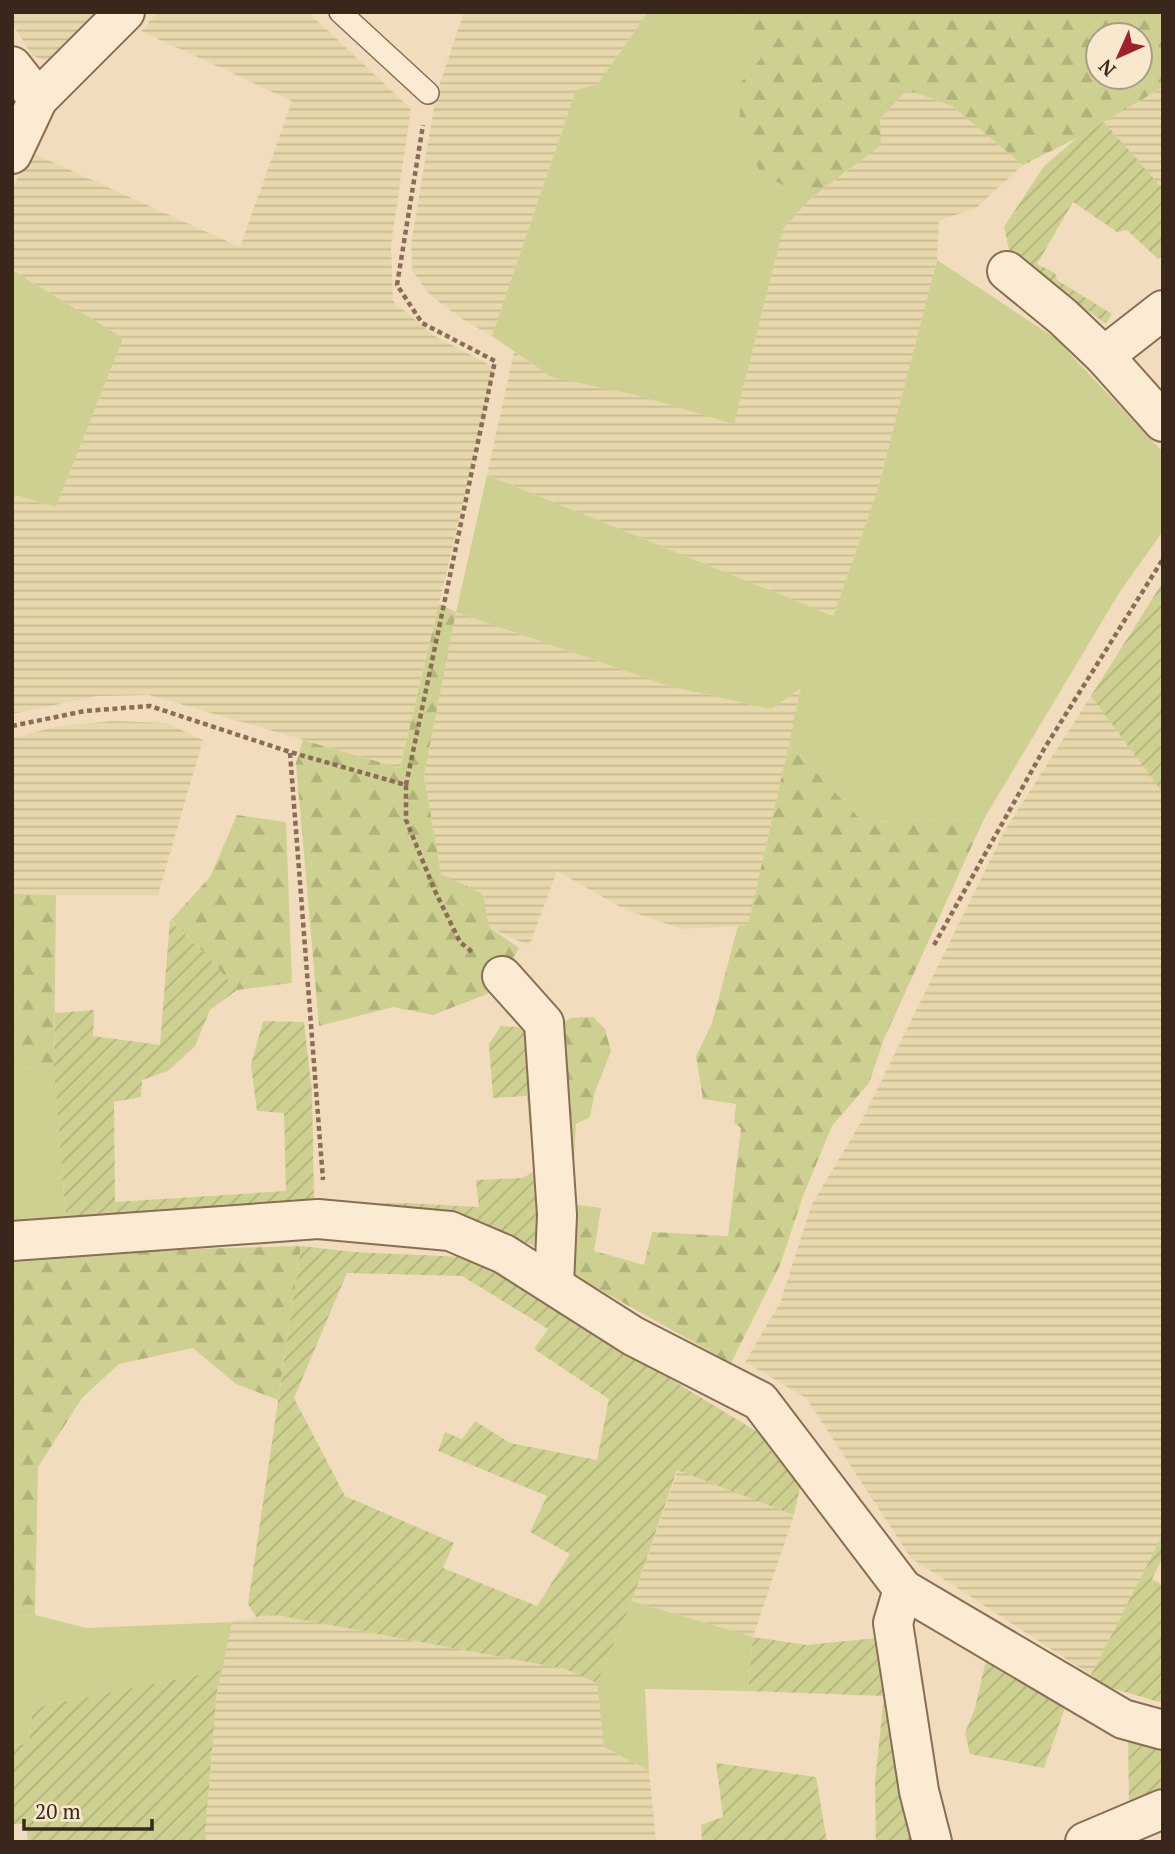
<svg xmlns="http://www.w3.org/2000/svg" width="1175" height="1854" viewBox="0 0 1175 1854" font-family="'PT Serif',serif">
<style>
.farmland{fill:url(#farmland-rules)}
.grass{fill:#ced091}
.forest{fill:url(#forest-firs);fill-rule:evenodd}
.garden{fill:url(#garden-furrows);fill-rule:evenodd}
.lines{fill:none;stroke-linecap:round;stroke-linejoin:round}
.service-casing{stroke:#8b6d55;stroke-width:24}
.minor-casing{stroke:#8b6d55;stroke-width:42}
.path{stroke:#8b6d55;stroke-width:4.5;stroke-dasharray:5 3.5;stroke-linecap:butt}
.service{stroke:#fbebd2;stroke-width:21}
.minor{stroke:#fbebd2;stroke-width:38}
</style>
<defs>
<pattern id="farmland-rules" width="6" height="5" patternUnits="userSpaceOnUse" patternTransform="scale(1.75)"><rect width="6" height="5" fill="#e7d8ab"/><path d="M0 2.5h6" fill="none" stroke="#c7b993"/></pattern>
<pattern id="forest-firs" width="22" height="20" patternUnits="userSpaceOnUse" patternTransform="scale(1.75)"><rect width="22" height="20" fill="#ced091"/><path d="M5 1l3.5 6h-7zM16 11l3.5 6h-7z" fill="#b2b37c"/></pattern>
<pattern id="garden-furrows" width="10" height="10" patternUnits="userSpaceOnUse" patternTransform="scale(1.75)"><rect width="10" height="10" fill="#ced091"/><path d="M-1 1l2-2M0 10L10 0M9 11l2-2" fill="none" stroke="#b2b37c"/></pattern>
</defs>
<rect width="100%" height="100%" fill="#f1ddbe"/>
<g class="farmland">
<path d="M 12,12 L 101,12 L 50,63 L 33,56 L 12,24 Z"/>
<path d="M 158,12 L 308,12 L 411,109 L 391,244 L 393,301 L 433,335 L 495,368 L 400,768 L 149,695 L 97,696 L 12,714 L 12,494 L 56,507 L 123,338 L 12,270 L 12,192 L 28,151 L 240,247 L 292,101 L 141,31 Z"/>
<path d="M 464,12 L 648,12 L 598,84 L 576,90 L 492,336 L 459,317 L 428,293 L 412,270 L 411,244 L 436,95 Z"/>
<path d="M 1163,87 L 1163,189 L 1104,122 Z"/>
<path d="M 907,90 L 952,106 L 1023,165 L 975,209 L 939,220 L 937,260 L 877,492 L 833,616 L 487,475 L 514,352 L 551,377 L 640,396 L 734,423 L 783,229 L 810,199 L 850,169 L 880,119 Z"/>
<path d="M 456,612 L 669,686 L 771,709 L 802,687 L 748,926 L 682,929 L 624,909 L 557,871 L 529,946 L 489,927 L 483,894 L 441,875 L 424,774 Z"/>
<path d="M 1091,696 L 1163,793 L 1163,1534 L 1091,1675 L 911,1558 L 806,1398 L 745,1362 L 780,1303 L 812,1204 L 861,1122 L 1005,830 Z"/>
<path d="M 113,721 L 167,723 L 203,740 L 158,895 L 56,895 L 12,894 L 12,738 L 59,726 Z"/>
<path d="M 678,1470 L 794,1515 L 753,1637 L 632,1601 Z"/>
<path d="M 271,1614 L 565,1669 L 597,1683 L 604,1747 L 649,1771 L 656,1842 L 207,1842 L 205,1834 L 217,1691 L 232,1622 Z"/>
</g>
<g class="grass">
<path d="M 648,12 L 733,12 L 738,15 L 761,58 L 742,81 L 761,174 L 810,199 L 783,229 L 734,424 L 640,396 L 551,377 L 492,336 L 576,90 L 598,84 Z"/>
<path d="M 937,260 L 1055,338 L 1163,452 L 1163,531 L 1119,593 L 984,819 L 863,822 L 789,744 L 801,688 L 771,709 L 669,686 L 456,612 L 487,475 L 833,616 L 877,492 Z"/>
<path d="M 12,270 L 123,338 L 56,507 L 12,494 Z"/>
<path d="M 12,1068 L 54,1069 L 66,1219 L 12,1223 Z"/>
<path d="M 632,1601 L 753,1637 L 748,1691 L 645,1689 L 649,1771 L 604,1747 L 597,1683 Z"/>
<path d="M 35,1615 L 86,1628 L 232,1622 L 222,1670 L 42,1706 L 32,1714 L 29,1744 L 12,1745 L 12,1616 Z"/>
</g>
<g class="forest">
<path d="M 733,12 L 1163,12 L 1163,87 L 1077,138 L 1023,165 L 952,106 L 907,90 L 880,119 L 881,145 L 810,199 L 761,174 L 739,128 L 742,81 L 761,58 L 738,15 ZM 1098,35 L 1140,35 L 1140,77 L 1098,77 Z"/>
<path d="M 439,604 L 456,612 L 424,775 L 441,874 L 483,894 L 489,927 L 519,948 L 495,991 L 433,1015 L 393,1007 L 319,1026 L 296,763 L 303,740 L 400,768 Z"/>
<path d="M 789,744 L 863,822 L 984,819 L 884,1039 L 869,1083 L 832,1126 L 803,1196 L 780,1265 L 731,1363 L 570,1273 L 556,1025 L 572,1018 L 593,1017 L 605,1029 L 611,1051 L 595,1092 L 590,1117 L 576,1124 L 571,1204 L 601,1208 L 594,1251 L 644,1265 L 652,1232 L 728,1236 L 741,1128 L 734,1123 L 736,1104 L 703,1099 L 696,1056 L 712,1023 L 738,926 L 748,925 Z"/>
<path d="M 237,815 L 286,822 L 292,983 L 237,990 L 211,960 L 171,920 L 210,877 Z"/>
<path d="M 12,894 L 56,895 L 54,1069 L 12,1068 Z"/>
<path d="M 301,1246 L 278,1400 L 236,1384 L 193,1348 L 119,1364 L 82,1398 L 38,1467 L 35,1615 L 12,1616 L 12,1260 L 133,1251 Z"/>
</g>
<g class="garden">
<path d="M 1104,122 L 1163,189 L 1163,255 L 1158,259 L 1127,230 L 1117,232 L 1073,202 L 1037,264 L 1055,273 L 1057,280 L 1112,314 L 1106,324 L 1010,253 L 1004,227 L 1044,166 L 1077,138 Z"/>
<path d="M 1163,582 L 1163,793 L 1091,696 Z"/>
<path d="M 170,920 L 211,960 L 237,990 L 210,1010 L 195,1046 L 168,1071 L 142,1080 L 141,1097 L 114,1102 L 115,1202 L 286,1191 L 284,1113 L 257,1111 L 251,1065 L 263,1021 L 304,1022 L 312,1092 L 314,1201 L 66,1219 L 54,1069 L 55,1013 L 94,1010 L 93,1036 L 160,1045 Z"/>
<path d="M 501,1026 L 518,1027 L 534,1034 L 541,1246 L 535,1246 L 460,1218 L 344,1204 L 404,1203 L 479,1207 L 476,1180 L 523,1178 L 534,1171 L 527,1096 L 493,1098 L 489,1044 Z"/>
<path d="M 301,1246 L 354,1252 L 463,1257 L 498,1274 L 787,1450 L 802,1478 L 794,1515 L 677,1470 L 632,1601 L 597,1683 L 565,1669 L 271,1614 L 256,1617 L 248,1604 ZM 347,1273 L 462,1276 L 548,1329 L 534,1349 L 609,1399 L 597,1460 L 510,1443 L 475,1421 L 462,1439 L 445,1432 L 438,1451 L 547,1496 L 530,1532 L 570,1554 L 537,1606 L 443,1568 L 454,1543 L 345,1496 L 294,1398 Z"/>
<path d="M 1163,1534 L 1163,1557 L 1152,1579 L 1163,1585 L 1163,1703 L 1104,1686 L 1091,1675 Z"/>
<path d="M 753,1637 L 806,1645 L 877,1638 L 884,1695 L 915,1842 L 876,1842 L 875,1781 L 884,1696 L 748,1691 Z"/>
<path d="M 986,1660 L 1066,1705 L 1044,1768 L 970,1754 L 965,1733 L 975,1708 Z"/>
<path d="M 222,1670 L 217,1691 L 205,1834 L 207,1842 L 28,1842 L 26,1824 L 12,1824 L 12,1745 L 29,1744 L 32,1714 L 42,1706 Z"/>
<path d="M 1128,1731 L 1163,1741 L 1163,1792 L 1129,1805 Z"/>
<path d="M 716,1763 L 816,1777 L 827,1842 L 702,1842 L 701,1825 L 723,1817 Z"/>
</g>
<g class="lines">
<defs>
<path id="service" d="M 340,12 L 428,93"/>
<g id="minor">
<path d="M 12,66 L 38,99"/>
<path d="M 12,154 L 38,99 L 125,12"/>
<path d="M 1007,271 L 1063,317 L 1104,356"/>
<path d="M 1163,310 L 1104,356 L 1163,422"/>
<path d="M 502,976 L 544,1023 L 557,1215 L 554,1285"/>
<path d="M 12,1241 L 318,1219 L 450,1231 L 504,1254 L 633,1336 L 760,1401 L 903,1589 L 1123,1719 L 1163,1730"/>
<path d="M 903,1589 L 893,1623 L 919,1791 L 932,1842"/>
<path d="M 1085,1842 L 1163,1809"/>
</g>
</defs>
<use href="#service" class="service-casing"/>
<use href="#minor" class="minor-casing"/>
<g class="path">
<path d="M 12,726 L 85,711 L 150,706 L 290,752 L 406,785 L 406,820 L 435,891 L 460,942 L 472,952"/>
<path d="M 290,753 L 323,1180"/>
<path d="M 406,785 L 495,361 L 422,323 L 397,285 L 423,125"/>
<path d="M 934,945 L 1044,749 L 1163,559"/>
</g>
<use href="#service" class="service"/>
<use href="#minor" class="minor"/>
</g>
<rect width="1175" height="1854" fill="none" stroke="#39271b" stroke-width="28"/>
<g transform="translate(1119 56) rotate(225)"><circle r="33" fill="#f8e8ce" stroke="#ac9b86" stroke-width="2"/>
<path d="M0-5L12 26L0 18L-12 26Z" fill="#9f212d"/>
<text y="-10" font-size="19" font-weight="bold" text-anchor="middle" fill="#39271b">N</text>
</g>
<path d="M24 1819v10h128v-10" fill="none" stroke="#39271b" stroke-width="3.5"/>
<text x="35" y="1819" font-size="21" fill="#39271b" stroke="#f8e8ce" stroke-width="5" paint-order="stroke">20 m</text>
</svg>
